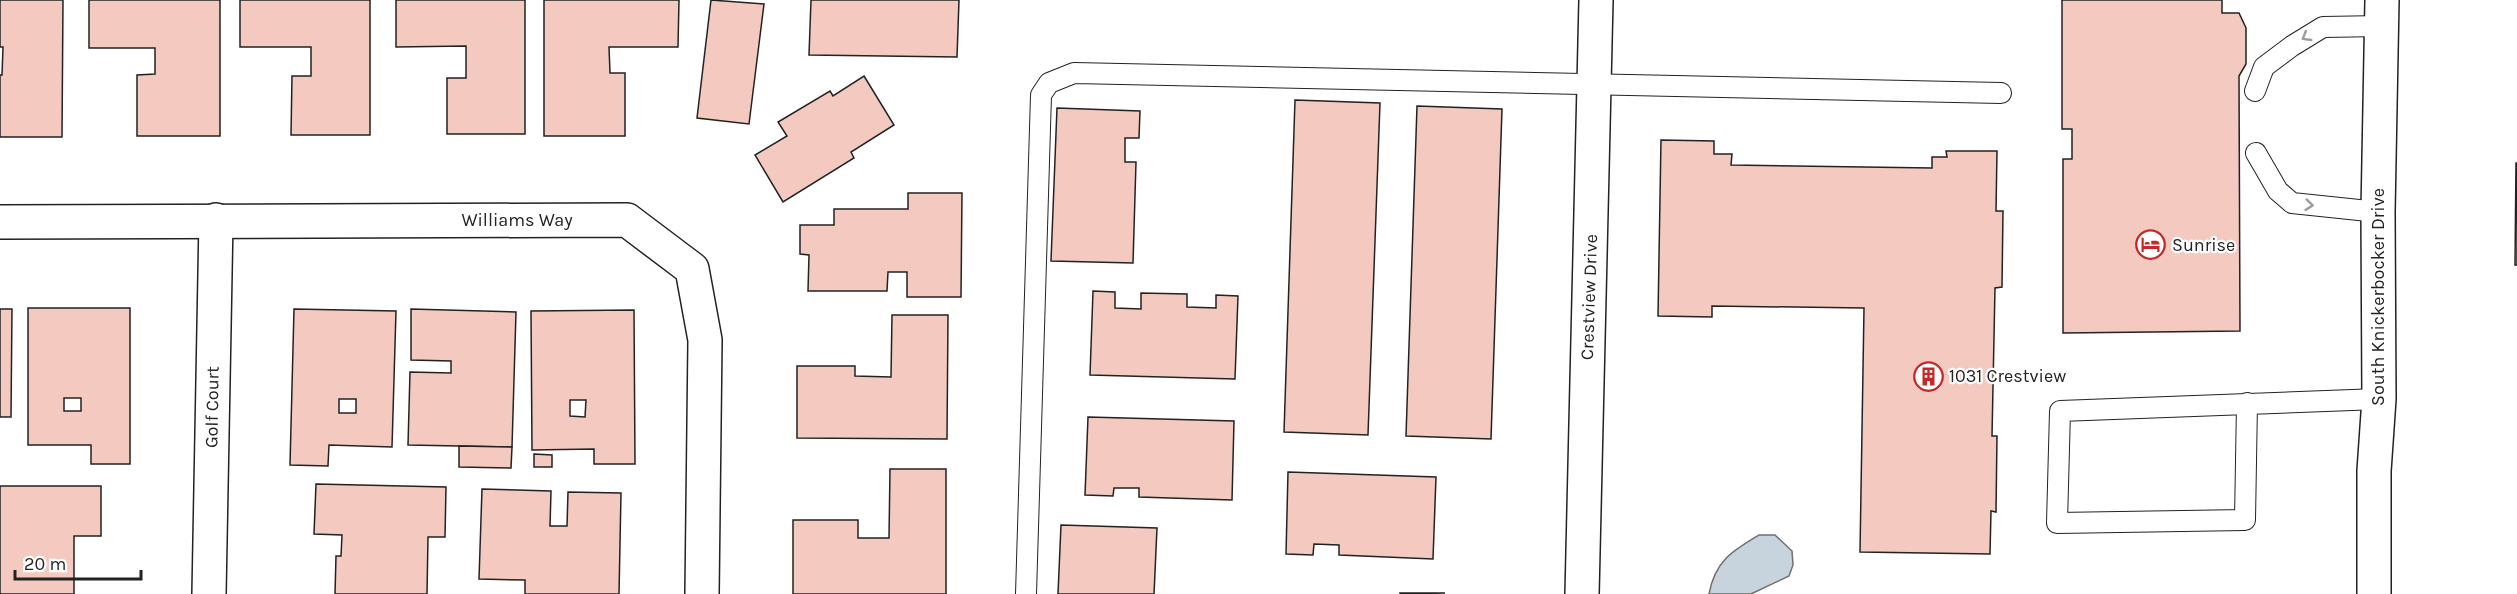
<svg xmlns="http://www.w3.org/2000/svg" width="2517" height="594" viewBox="0 0 2517 594" font-family="Karla,sans-serif">
<style>
.water{fill:#c7d3dd;stroke:#6f6f6f;stroke-width:1.5}
.building{fill:#f3c9c0;stroke:#222;stroke-width:1.5;fill-rule:evenodd}
.lines{fill:none;stroke-linecap:round;stroke-linejoin:round}
.lane-casing{stroke:#222;stroke-width:22}
.street-casing{stroke:#222;stroke-width:36}
.secondary-casing{stroke:#222;stroke-width:36}
.lane{stroke:#fff;stroke-width:20}
.street{stroke:#fff;stroke-width:33}
.secondary{stroke:#fff;stroke-width:33}
.oneway{stroke:#9c9c9c}
.labels{text-anchor:middle;stroke-width:4.5;stroke-linejoin:round;paint-order:stroke}
.street-label{font-size:18px;fill:#222;stroke:#fff}
.poi-label{font-size:18px;fill:#222;stroke:#fff;text-anchor:start}
</style>
<rect width="100%" height="100%" fill="#fff"/>
<path class="water" d="M 1759,535 L 1775,535 L 1792,551 L 1793,565 L 1789,576 L 1751,594 L 1709,594 C 1715,561 1732,551 1759,535 Z"/>
<g class="building">
<path d="M 0,0 L 63,0 L 62,137 L 0,137 L 0,75 L 2,75 L 3,47 L 0,47 Z"/>
<path d="M 89,0 L 220,0 L 220,136 L 137,136 L 137,75 L 155,74 L 155,48 L 89,48 Z"/>
<path d="M 240,0 L 370,0 L 370,135 L 291,135 L 292,76 L 311,76 L 311,47 L 240,47 Z"/>
<path d="M 396,0 L 525,0 L 525,134 L 447,134 L 447,78 L 466,78 L 466,46 L 396,47 Z"/>
<path d="M 544,0 L 679,0 L 678,47 L 609,47 L 610,73 L 625,73 L 625,136 L 544,136 Z"/>
<path d="M 711,0 L 764,4 L 749,124 L 697,118 Z"/>
<path d="M 811,0 L 959,0 L 957,57 L 809,55 Z"/>
<path d="M 2062,0 L 2222,0 L 2222,13 L 2239,13 L 2246,28 L 2246,64 L 2239,76 L 2240,331 L 2063,333 L 2063,159 L 2072,159 L 2072,129 L 2062,129 Z"/>
<path d="M 864,76 L 894,125 L 851,152 L 854,158 L 783,202 L 755,155 L 787,136 L 778,122 L 830,91 L 833,96 Z"/>
<path d="M 1295,100 L 1380,103 L 1368,435 L 1284,432 Z"/>
<path d="M 1417,106 L 1502,109 L 1491,439 L 1406,436 Z"/>
<path d="M 1057,108 L 1140,111 L 1139,138 L 1125,138 L 1125,162 L 1136,162 L 1133,263 L 1051,261 Z"/>
<path d="M 1661,140 L 1714,141 L 1714,154 L 1732,154 L 1731,165 L 1932,168 L 1932,157 L 1947,157 L 1946,151 L 1997,151 L 1996,211 L 2003,211 L 2002,287 L 1995,288 L 1992,436 L 1997,436 L 1996,512 L 1991,511 L 1990,554 L 1860,552 L 1864,308 L 1712,306 L 1712,317 L 1658,316 Z"/>
<path d="M 2516,163 L 2517,163 L 2517,265 L 2515,265 Z"/>
<path d="M 908,193 L 962,193 L 961,297 L 907,297 L 907,272 L 888,272 L 887,291 L 808,291 L 809,255 L 800,254 L 800,225 L 834,225 L 834,209 L 908,209 Z"/>
<path d="M 1093,291 L 1115,292 L 1115,308 L 1141,309 L 1141,293 L 1187,294 L 1187,307 L 1216,308 L 1216,295 L 1238,296 L 1235,379 L 1090,375 Z"/>
<path d="M 28,308 L 130,308 L 130,464 L 91,464 L 91,445 L 28,445 ZM 64,398 L 81,398 L 81,411 L 64,411 Z"/>
<path d="M 0,309 L 12,309 L 11,417 L 0,417 Z"/>
<path d="M 294,309 L 396,311 L 392,447 L 329,445 L 328,466 L 290,465 ZM 339,399 L 356,399 L 356,413 L 339,413 Z"/>
<path d="M 411,309 L 516,312 L 512,447 L 408,445 L 410,372 L 451,373 L 451,361 L 411,360 Z"/>
<path d="M 634,310 L 635,464 L 594,464 L 594,449 L 532,450 L 531,311 ZM 570,400 L 586,400 L 585,417 L 570,416 Z"/>
<path d="M 892,315 L 948,315 L 947,439 L 797,438 L 797,366 L 855,366 L 855,376 L 891,377 Z"/>
<path d="M 1088,417 L 1234,421 L 1232,500 L 1139,497 L 1139,488 L 1114,488 L 1113,496 L 1085,495 Z"/>
<path d="M 459,446 L 512,447 L 511,468 L 459,467 Z"/>
<path d="M 534,454 L 552,455 L 552,467 L 534,467 Z"/>
<path d="M 890,469 L 946,469 L 946,594 L 793,594 L 793,520 L 858,520 L 858,538 L 889,538 Z"/>
<path d="M 1288,472 L 1436,477 L 1433,559 L 1339,555 L 1339,545 L 1314,544 L 1313,555 L 1286,554 Z"/>
<path d="M 316,484 L 446,487 L 445,537 L 428,537 L 427,594 L 335,594 L 336,556 L 341,556 L 342,535 L 314,534 Z"/>
<path d="M 0,486 L 101,486 L 101,536 L 74,536 L 74,594 L 0,594 Z"/>
<path d="M 482,489 L 551,491 L 550,526 L 567,526 L 568,492 L 621,493 L 619,594 L 525,594 L 525,580 L 479,579 Z"/>
<path d="M 1061,525 L 1157,528 L 1154,594 L 1058,594 Z"/>
<path d="M 1400,593 L 1445,593 L 1400,594 Z"/>
</g>
<g class="lines">
<defs>
<g id="lane">
<path d="M 2255,91 L 2264,67 L 2292,46 L 2323,27 L 2382,26"/>
<path d="M 2256,153 L 2278,191 L 2292,203 L 2378,212"/>
<path d="M 2247,403 L 2245,520 L 2057,523 L 2060,411 L 2379,399"/>
<path d="M 1026,594 L 1041,95 L 1049,83 L 1074,73 L 2001,93"/>
</g>
<g id="street">
<path d="M 0,222 L 627,220 L 692,269 L 705,340 L 702,594"/>
<path d="M 209,594 L 216,220"/>
<path d="M 1582,594 L 1596,0"/>
</g>
<path id="secondary" d="M 2374,594 L 2374,471 L 2379,399 L 2378,212 L 2382,0"/>
</defs>
<use href="#lane" class="lane-casing"/>
<use href="#street" class="street-casing"/>
<use href="#secondary" class="secondary-casing"/>
<use href="#lane" class="lane"/>
<use href="#street" class="street"/>
<use href="#secondary" class="secondary"/>
</g>
<defs><path id="oneway-chevron" d="M-2-3.5L2.5 0L-2 3.5" fill="none" stroke-width="1.6" stroke-linecap="round" stroke-linejoin="round" transform="scale(1.5)"/></defs>
<g class="oneway">
<use href="#oneway-chevron" transform="translate(2306 37) rotate(149)"/>
<use href="#oneway-chevron" transform="translate(2309 205) rotate(6)"/>
</g>
<defs>
<symbol id="hotel-ring" viewBox="-11 -11 22 22"><circle r="9.5" fill="#fff" stroke="#c62828" stroke-width="1.5"/><path d="M-6-4.5h1.5V1H6V5H4.5V3h-9V5H-6ZM-4 0a1.8 1.8 0 1 1 3.6 0ZM.5 0V-2.5h3Q6-2.5 6 0Z" fill="#c62828"/></symbol>
<symbol id="building-ring" viewBox="-11 -11 22 22"><circle r="9.5" fill="#fff" stroke="#c62828" stroke-width="1.5"/><path d="M-4-6H4V6H1V3H-1V6H-4ZM-2.5-4.3h1.7v1.8h-1.7ZM.8-4.3h1.7v1.8H.8ZM-2.5-1h1.7V.8h-1.7ZM.8-1h1.7V.8H.8Z" fill="#c62828"/></symbol>
</defs>
<g fill-rule="evenodd">
<use href="#hotel-ring" x="2134" y="228" width="33" height="33"/>
<use href="#building-ring" x="1912" y="360" width="33" height="33"/>
</g>
<g class="labels">
<g class="street-label">
<text x="517" y="226">Williams Way</text>
<text transform="translate(1589 297) rotate(-88)" y="6">Crestview Drive</text>
<text transform="translate(2378 297) rotate(-90)" y="6">South Knickerbocker Drive</text>
<text transform="translate(212 407) rotate(-89)" y="6">Golf Court</text>
</g>
<g class="poi-label">
<text x="2172" y="251">Sunrise</text>
<text x="1949" y="382">1031 Crestview</text>
</g>
</g>
<path d="M15 570v9h126v-9" fill="none" stroke="#222222" stroke-width="3"/>
<text x="24" y="570" font-size="18" fill="#222222" stroke="#ffffff" stroke-width="4.5" paint-order="stroke">20 m</text>
</svg>
